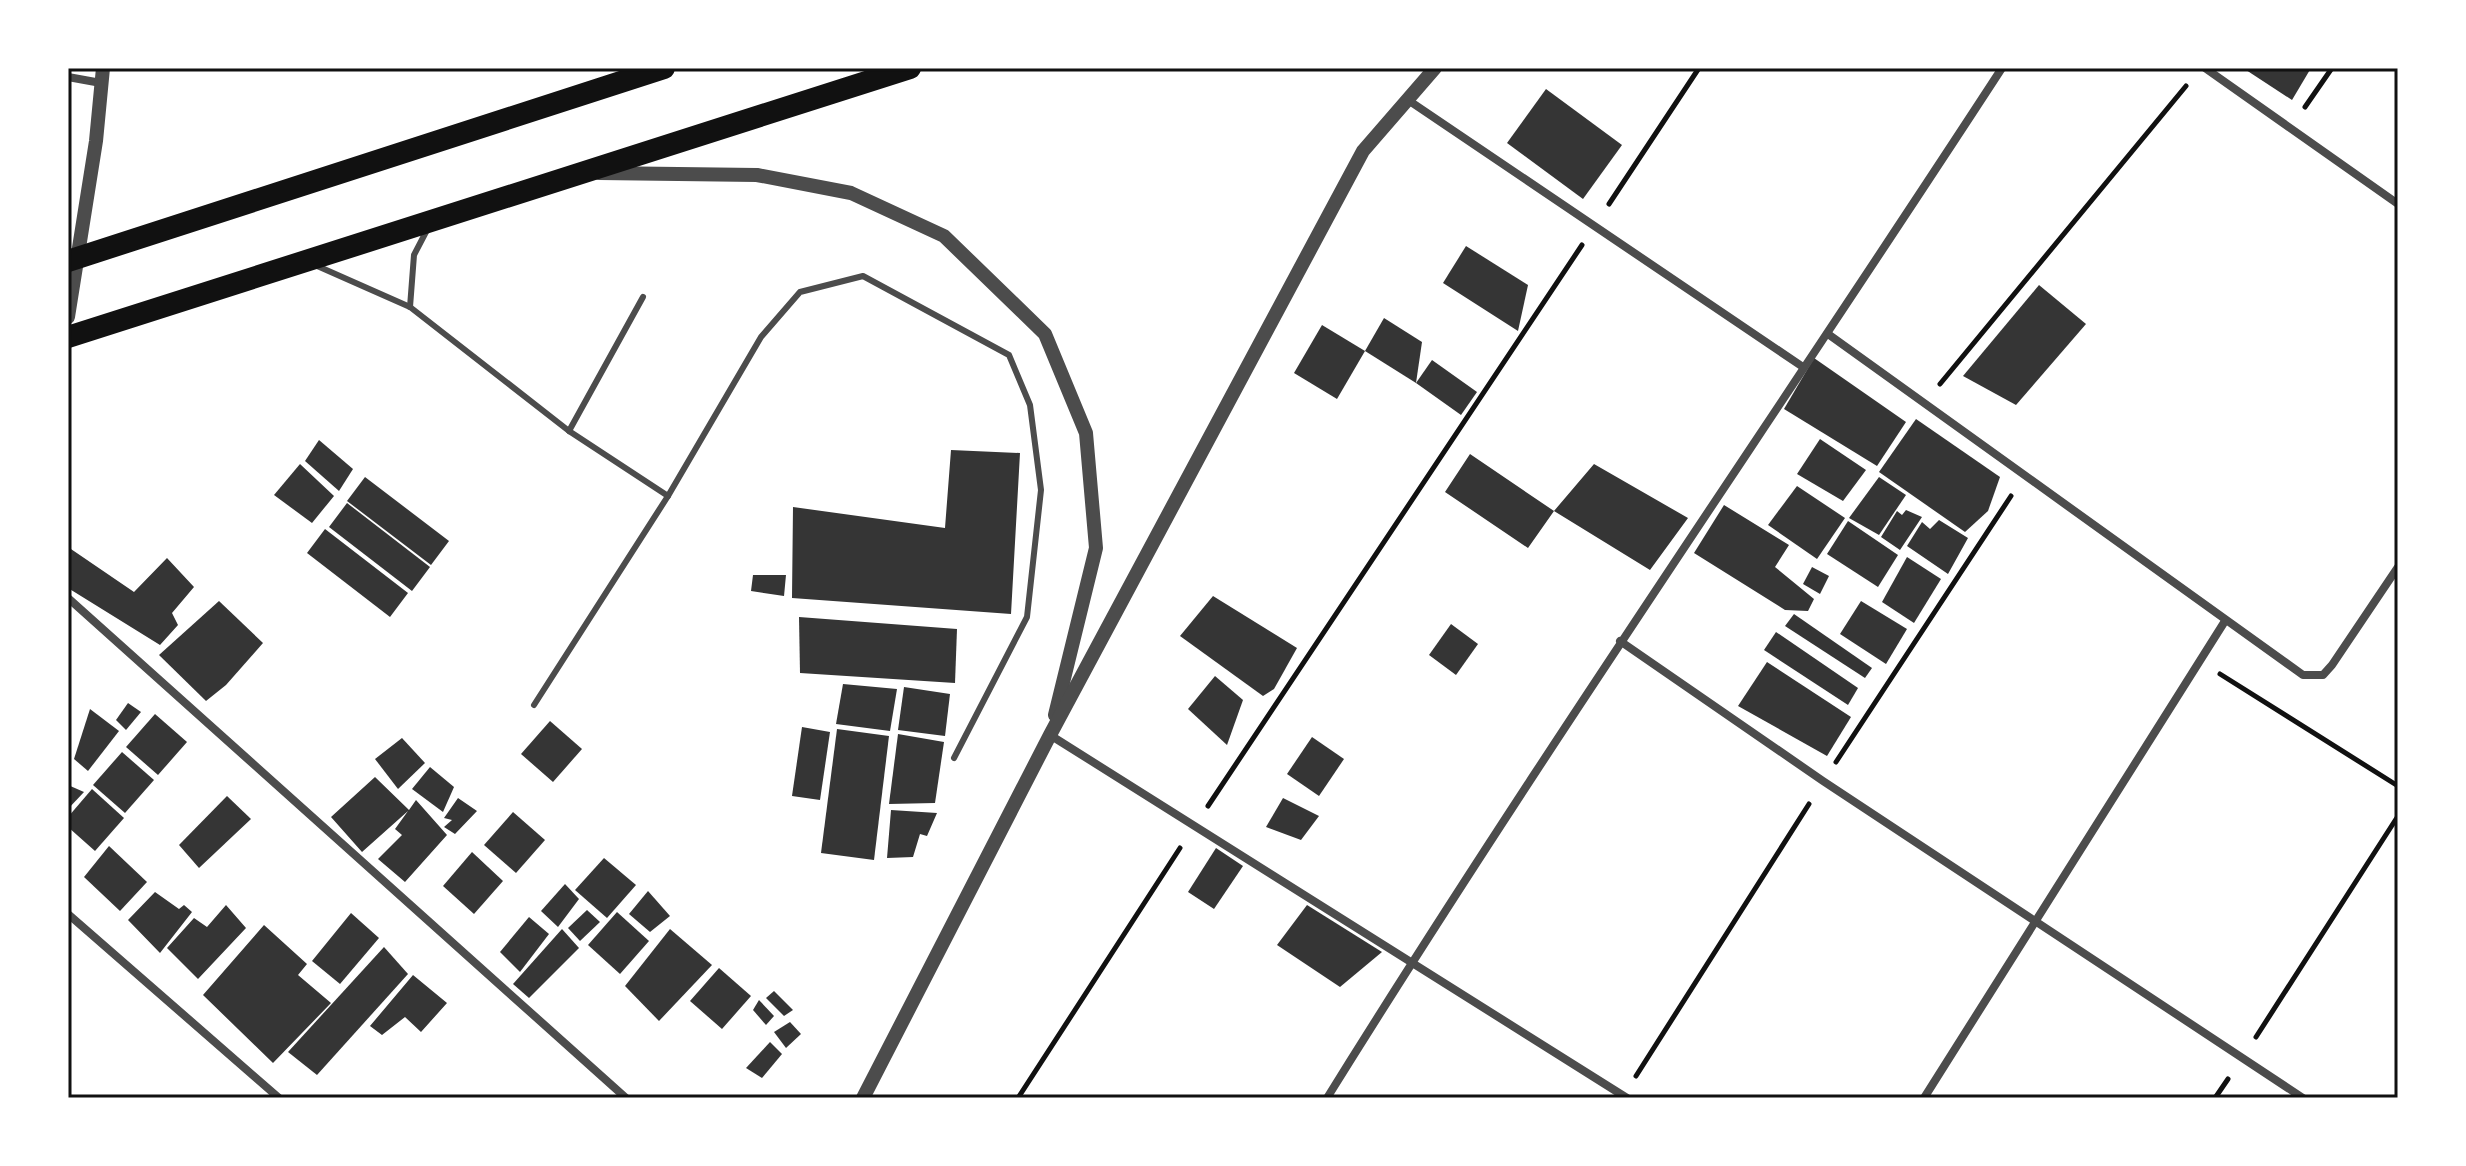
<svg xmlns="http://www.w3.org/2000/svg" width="2466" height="1166" viewBox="0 0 2466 1166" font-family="Roboto,sans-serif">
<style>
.building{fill:#353535}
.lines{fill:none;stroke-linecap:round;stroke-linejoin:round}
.path{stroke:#111;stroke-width:5}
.service{stroke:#4c4c4c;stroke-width:6}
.minor{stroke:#4c4c4c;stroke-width:8}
.tertiary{stroke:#4c4c4c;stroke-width:14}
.trunk{stroke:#111;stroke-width:22}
.neatline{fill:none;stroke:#111;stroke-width:3}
</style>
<rect width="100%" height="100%" fill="#fff"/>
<g class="building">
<path d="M 2243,68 L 2311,68 L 2292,100 Z"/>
<path d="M 1546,89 L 1622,145 L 1583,199 L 1507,143 Z"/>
<path d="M 1466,246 L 1528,285 L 1518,331 L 1443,283 Z"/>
<path d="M 2039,285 L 2086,324 L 2016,405 L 1963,376 Z"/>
<path d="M 1384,318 L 1422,342 L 1416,383 L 1365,351 Z"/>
<path d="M 1322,325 L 1365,351 L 1337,399 L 1294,373 Z"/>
<path d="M 1814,358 L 1906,422 L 1877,466 L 1784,409 Z"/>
<path d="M 1432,360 L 1477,392 L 1461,415 L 1416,383 Z"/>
<path d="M 1916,419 L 2000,477 L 1988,511 L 1965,532 L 1879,472 Z"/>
<path d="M 1820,439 L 1866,470 L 1843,501 L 1797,474 Z"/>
<path d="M 319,440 L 353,469 L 339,491 L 305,461 Z"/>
<path d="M 951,450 L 1020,453 L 1011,614 L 792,598 L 793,507 L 945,528 Z"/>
<path d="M 1470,454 L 1554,511 L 1594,464 L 1688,518 L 1650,570 L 1554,511 L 1528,548 L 1445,492 Z"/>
<path d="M 300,464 L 334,496 L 312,523 L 274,495 Z"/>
<path d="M 365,477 L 449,541 L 431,565 L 347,501 Z"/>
<path d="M 1879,477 L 1906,495 L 1879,535 L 1849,518 Z"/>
<path d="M 1797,486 L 1845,518 L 1817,559 L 1768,525 Z"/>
<path d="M 347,503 L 430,567 L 412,591 L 329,527 Z"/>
<path d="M 1724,505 L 1789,545 L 1775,567 L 1814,599 L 1808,611 L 1785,610 L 1694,553 Z"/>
<path d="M 1906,510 L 1922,517 L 1900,550 L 1881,537 L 1897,511 L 1902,515 Z"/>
<path d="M 1939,520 L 1968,538 L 1948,574 L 1907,546 L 1922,522 L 1930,529 Z"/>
<path d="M 1848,521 L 1898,555 L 1878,587 L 1827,554 Z"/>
<path d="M 325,529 L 408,593 L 390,617 L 307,553 Z"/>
<path d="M 68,547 L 134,592 L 167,558 L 194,587 L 172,613 L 178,625 L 160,645 L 68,588 Z"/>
<path d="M 1907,557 L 1941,579 L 1914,623 L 1882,602 Z"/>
<path d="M 1812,567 L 1829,576 L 1820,594 L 1803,584 Z"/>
<path d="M 753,575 L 786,575 L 784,596 L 751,591 Z"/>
<path d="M 1213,596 L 1297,648 L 1274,689 L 1263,696 L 1180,636 Z"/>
<path d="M 219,601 L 263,643 L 226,685 L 206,701 L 159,655 Z"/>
<path d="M 1861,601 L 1907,629 L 1886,664 L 1840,634 Z"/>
<path d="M 1794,614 L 1872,668 L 1865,678 L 1785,626 Z"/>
<path d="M 799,617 L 957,629 L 955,683 L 800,673 Z"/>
<path d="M 1451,624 L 1478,644 L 1456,675 L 1429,655 Z"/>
<path d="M 1776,632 L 1858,688 L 1848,705 L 1764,650 Z"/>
<path d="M 1767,662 L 1851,717 L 1827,756 L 1738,706 Z"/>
<path d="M 1215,676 L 1243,700 L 1227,745 L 1188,709 Z"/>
<path d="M 843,684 L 897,689 L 890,731 L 836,724 Z"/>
<path d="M 904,687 L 950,694 L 945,736 L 898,730 Z"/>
<path d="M 128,703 L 141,712 L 126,730 L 116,720 Z"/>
<path d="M 90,709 L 119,731 L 88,771 L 74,759 Z"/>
<path d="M 155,714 L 187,742 L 158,775 L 126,747 Z"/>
<path d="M 550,721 L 582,749 L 553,782 L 521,754 Z"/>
<path d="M 802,727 L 830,732 L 820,800 L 792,796 Z"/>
<path d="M 837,729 L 889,736 L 874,860 L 821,853 Z"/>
<path d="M 898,734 L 944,742 L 935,803 L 889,804 Z"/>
<path d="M 1312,737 L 1344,759 L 1319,796 L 1287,774 Z"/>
<path d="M 402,738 L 425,763 L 398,789 L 375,759 Z"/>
<path d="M 122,752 L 154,780 L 125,813 L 93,785 Z"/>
<path d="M 430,767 L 454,787 L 443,812 L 412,789 Z"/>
<path d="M 375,777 L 409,810 L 416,800 L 447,835 L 405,882 L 378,859 L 402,835 L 395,829 L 408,811 L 362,852 L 331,817 Z"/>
<path d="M 68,785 L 84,792 L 68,809 Z"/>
<path d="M 92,789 L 124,818 L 95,851 L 68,827 L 68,817 Z"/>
<path d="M 227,796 L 251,819 L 199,868 L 179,845 Z"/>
<path d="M 458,798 L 477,811 L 455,834 L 444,827 L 452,820 L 444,818 Z"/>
<path d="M 1283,798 L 1319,816 L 1301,840 L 1266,827 Z"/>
<path d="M 891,810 L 937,813 L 927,836 L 920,834 L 913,857 L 887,858 Z"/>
<path d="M 513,812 L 545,840 L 516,873 L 484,845 Z"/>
<path d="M 109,846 L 147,882 L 120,911 L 84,877 Z"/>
<path d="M 1216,848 L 1243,866 L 1214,909 L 1188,892 Z"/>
<path d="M 472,852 L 503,881 L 474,914 L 443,886 Z"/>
<path d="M 604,858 L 636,885 L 607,918 L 575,890 Z"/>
<path d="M 565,884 L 579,899 L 558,927 L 541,911 Z"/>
<path d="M 648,891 L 670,916 L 650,932 L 629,914 Z"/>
<path d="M 155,892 L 179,909 L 184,905 L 192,912 L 160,953 L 128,920 Z"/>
<path d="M 226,905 L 246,928 L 198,979 L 167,948 L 194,918 L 207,927 Z"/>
<path d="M 1307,905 L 1382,952 L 1340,987 L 1277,945 Z"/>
<path d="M 587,910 L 600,922 L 580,941 L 568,928 Z"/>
<path d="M 617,912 L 649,941 L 620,974 L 588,945 Z"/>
<path d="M 351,913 L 379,938 L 340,984 L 312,961 Z"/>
<path d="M 529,917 L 549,934 L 520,972 L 500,952 Z"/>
<path d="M 264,925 L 307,964 L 298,975 L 331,1003 L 273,1063 L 203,995 Z"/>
<path d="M 562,929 L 579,948 L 529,998 L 513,984 Z"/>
<path d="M 670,929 L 712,965 L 659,1021 L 625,986 Z"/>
<path d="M 384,947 L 408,974 L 317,1075 L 288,1052 Z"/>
<path d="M 719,968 L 751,996 L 722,1029 L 690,1001 Z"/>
<path d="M 413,975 L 447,1003 L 421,1032 L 405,1017 L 382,1035 L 370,1026 Z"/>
<path d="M 774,991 L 793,1010 L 784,1016 L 766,998 Z"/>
<path d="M 759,1000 L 774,1016 L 766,1025 L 753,1010 Z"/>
<path d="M 790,1022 L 801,1034 L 786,1048 L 774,1032 Z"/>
<path d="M 770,1042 L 782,1054 L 762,1078 L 746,1068 Z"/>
</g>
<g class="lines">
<g class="path">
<path d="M 2305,107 L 2332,68"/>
<path d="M 1609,204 L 1699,68"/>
<path d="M 1940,384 L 2186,86"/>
<path d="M 2220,674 L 2398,786"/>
<path d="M 1836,762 L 2011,496"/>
<path d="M 1208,806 L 1582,245"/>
<path d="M 2256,1037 L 2398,816"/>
<path d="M 1636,1076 L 1809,804"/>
<path d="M 1018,1098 L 1180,848"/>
<path d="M 2215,1098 L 2228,1079"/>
</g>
<g class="service">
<path d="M 315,265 L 410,307 L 569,431 L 668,496"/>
<path d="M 410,307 L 414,255 L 427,230"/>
<path d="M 569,431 L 643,297"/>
<path d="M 534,705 L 668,496 L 761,337 L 800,292 L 863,276 L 1009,355 L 1030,405 L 1041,490 L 1027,617 L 954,758"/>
</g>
<g class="minor">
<path d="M 2205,68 L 2398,204"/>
<path d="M 68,77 L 101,83"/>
<path d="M 1408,100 L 1803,367"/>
<path d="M 1828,334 L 2303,675 L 2323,675 L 2332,665 L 2398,567"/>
<path d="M 68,598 L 626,1098"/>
<path d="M 1620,641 L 1823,781 L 2303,1098"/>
<path d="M 1050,735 L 1627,1098"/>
<path d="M 68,914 L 279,1098"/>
<path d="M 1327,1098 C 1544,749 1778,412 2002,68"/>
<path d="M 1924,1098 L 2225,621"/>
</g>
<g class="tertiary">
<path d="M 599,173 L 757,175 L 851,193 L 944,236 L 1045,334 L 1086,433 L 1096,548 L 1055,715"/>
<path d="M 68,317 L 96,141 L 103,68"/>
<path d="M 863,1098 L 1050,735 L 1363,151 L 1435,68"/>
</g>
<g class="trunk">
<path d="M 68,261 L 664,68"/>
<path d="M 68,337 L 910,68"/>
</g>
</g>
<rect width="2466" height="1166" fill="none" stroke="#ffffff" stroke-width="140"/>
<rect x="70" y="70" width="2326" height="1026" class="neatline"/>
</svg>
